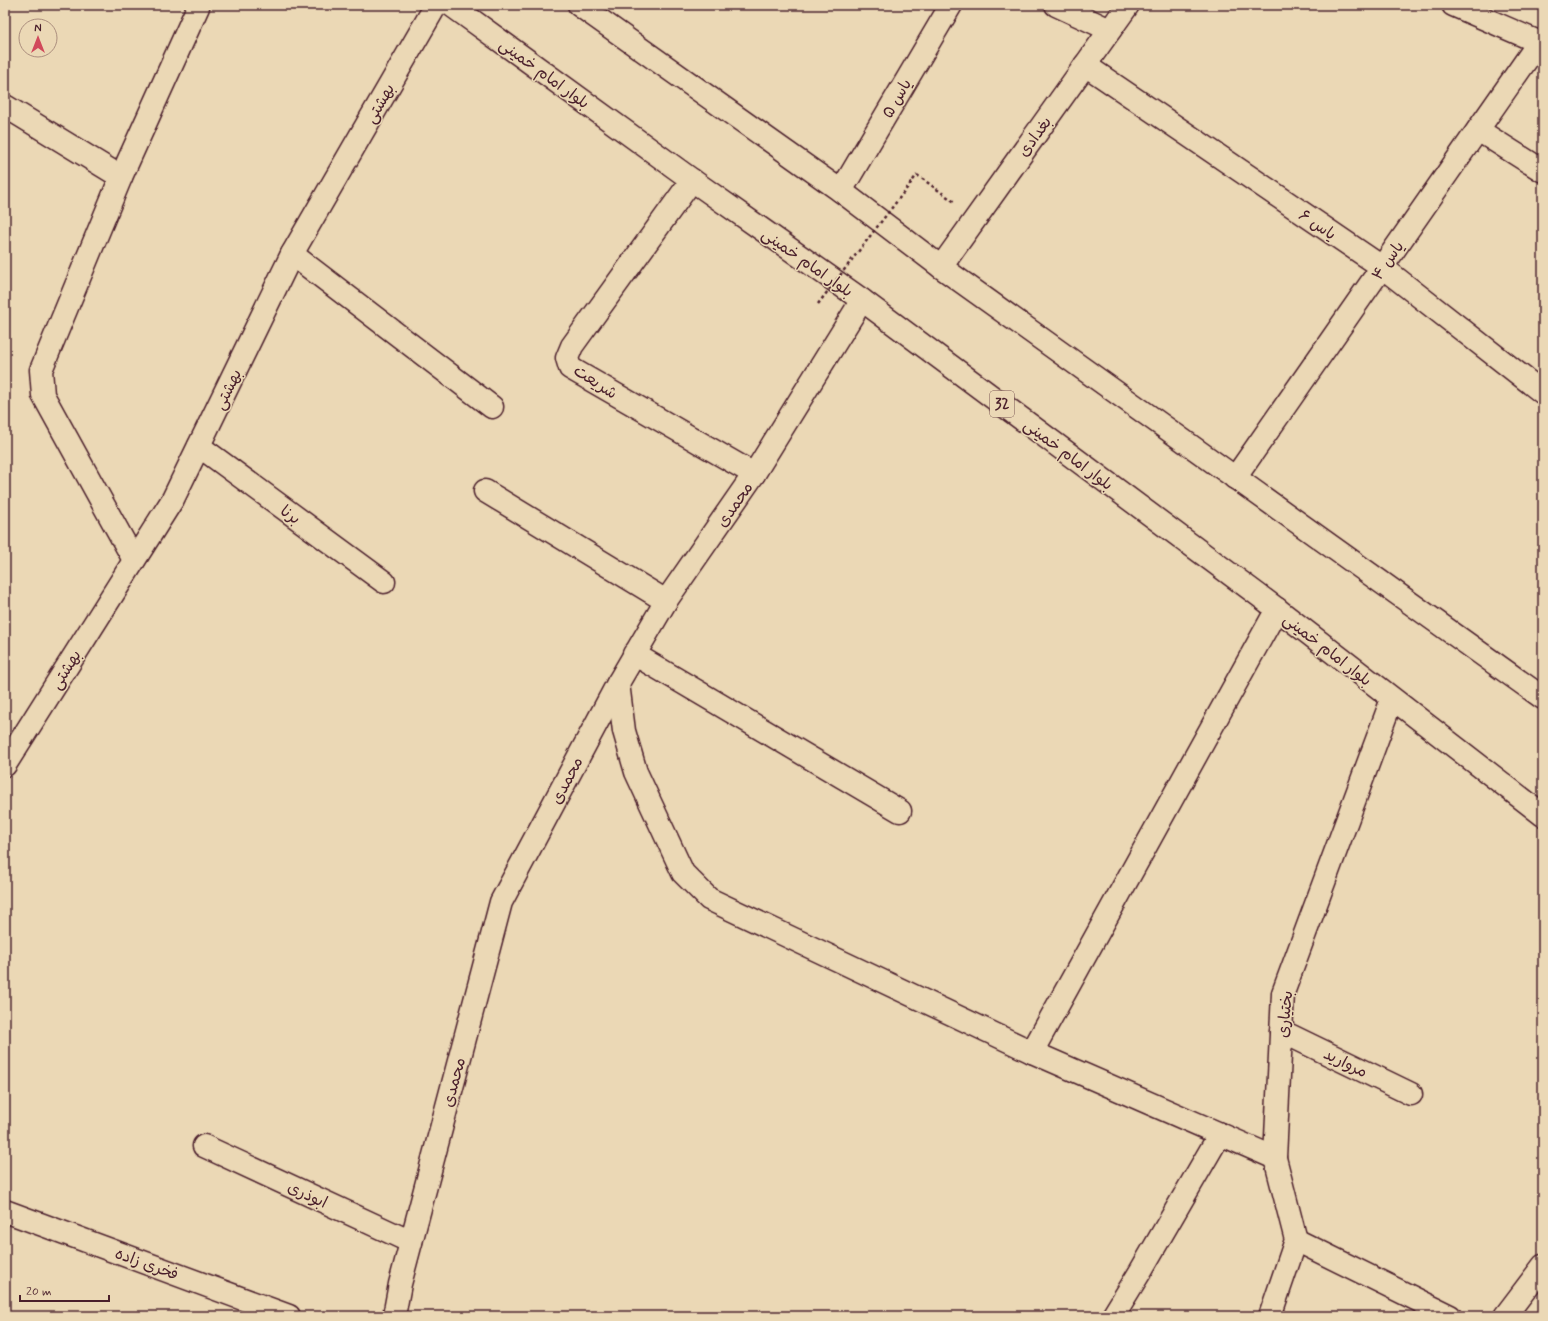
<svg xmlns="http://www.w3.org/2000/svg" width="1548" height="1321" viewBox="0 0 1548 1321" font-family="Mynerve,'Playpen Sans Arabic',sans-serif">
<style>
.lines{fill:none;stroke-linecap:round;stroke-linejoin:round}
.minor-casing{stroke:#4a1f2b;stroke-width:25}
.highway-casing{stroke:#4a1f2b;stroke-width:25}
.path{stroke:#4a1f2b;stroke-width:2.5;stroke-dasharray:3 3;stroke-linecap:butt}
.minor{stroke:#ebd8b5;stroke-width:22}
.highway{stroke:#ebd8b5;stroke-width:22}
.path-bridge{stroke:#4a1f2b;stroke-width:2.5;stroke-dasharray:3 3;stroke-linecap:butt}
.labels{text-anchor:middle;stroke-width:3;stroke-linejoin:round;paint-order:stroke}
.shield{fill:#ebd8b5;stroke:#7a5654;stroke-width:1}
.shield-label{font-size:15px;font-weight:bold;fill:#4a1f2b}
.street-label{font-size:16px;fill:#4a1f2b;stroke:#ebd8b5}
</style>
<rect width="100%" height="100%" fill="#ebd8b5"/>
<filter id="ink" filterUnits="userSpaceOnUse"><feTurbulence type="fractalNoise" baseFrequency=".025" numOctaves="2"/><feDisplacementMap in="SourceGraphic" scale="8" xChannelSelector="R" yChannelSelector="G"/><feConvolveMatrix kernelMatrix="1 2 1 2 8 2 1 2 1" color-interpolation-filters="sRGB"/></filter>
<g filter="url(#ink)">
<g class="lines">
<defs>
<g id="minor">
<path d="M 1056,5 L 1110,30"/>
<path d="M 1453,5 L 1543,44"/>
<path d="M 1085,65 L 1382,267 L 1543,393"/>
<path d="M 5,106 L 121,177"/>
<path d="M 1478,130 L 1543,171"/>
<path d="M 692,180 L 572,346 L 567,358 L 570,368 L 754,474"/>
<path d="M 841,191 L 951,5"/>
<path d="M 292,254 L 492,407"/>
<path d="M 941,267 L 1128,5"/>
<path d="M 199,446 L 384,582"/>
<path d="M 1235,478 L 1539,42"/>
<path d="M 485,491 L 666,601"/>
<path d="M 134,560 L 43,395 L 41,370 L 121,177 L 198,7"/>
<path d="M 634,654 L 900,811"/>
<path d="M 618,683 L 624,731 L 636,772 L 683,873 L 709,899 L 1032,1052 L 1275,1158"/>
<path d="M 5,765 L 173,499 L 292,254 L 436,5"/>
<path d="M 1281,1031 L 1411,1094"/>
<path d="M 1032,1052 L 1277,609"/>
<path d="M 204,1146 L 411,1242"/>
<path d="M 5,1211 L 289,1316"/>
<path d="M 1296,1240 L 1450,1316"/>
<path d="M 394,1316 L 400,1284 L 501,902 L 618,683 L 666,601 L 754,474 L 862,300"/>
<path d="M 1113,1316 L 1140,1272 L 1220,1134"/>
<path d="M 1270,1316 L 1296,1240 L 1275,1158 L 1283,993 L 1392,699"/>
<path d="M 1505,1316 L 1543,1266"/>
</g>
<g id="highway">
<path d="M 451,5 L 692,180 L 862,300 L 1277,609 L 1543,815"/>
<path d="M 579,5 L 841,191 L 941,267 L 1543,698"/>
</g>
</defs>
<use href="#minor" class="minor-casing"/>
<use href="#highway" class="highway-casing"/>
<path class="path" d="M 917,175 L 956,203"/>
<use href="#minor" class="minor"/>
<use href="#highway" class="highway"/>
<path class="path-bridge" d="M 818,304 L 917,175"/>
</g>
</g>
<g class="labels">
<rect class="shield" x="990" y="391" width="24" height="26" rx="3"/>
<g class="shield-label">
<text x="1002" y="409">32</text>
</g>
<g class="street-label">
<text transform="translate(545 73) rotate(36)" y="6">بلوار امام خمینی</text>
<text transform="translate(896 98) rotate(-60)" y="6">یاس ۵</text>
<text transform="translate(379 103) rotate(-60)" y="6">بهشتی</text>
<text transform="translate(1034 136) rotate(-54)" y="6">بغدادی</text>
<text transform="translate(1318 224) rotate(34)" y="6">یاس ۶</text>
<text transform="translate(1387 260) rotate(-55)" y="6">یاس ۴</text>
<text transform="translate(808 262) rotate(35)" y="6">بلوار امام خمینی</text>
<text transform="translate(596 381) rotate(33)" y="6">شریعت</text>
<text transform="translate(227 389) rotate(-64)" y="6">بهشتی</text>
<text transform="translate(1069 454) rotate(37)" y="6">بلوار امام خمینی</text>
<text transform="translate(734 504) rotate(-55)" y="6">محمدی</text>
<text transform="translate(291 514) rotate(36)" y="6">برنا</text>
<text transform="translate(1328 649) rotate(38)" y="6">بلوار امام خمینی</text>
<text transform="translate(65 669) rotate(-58)" y="6">بهشتی</text>
<text transform="translate(566 780) rotate(-62)" y="6">محمدی</text>
<text transform="translate(1284 1014) rotate(-84)" y="6">بختیاری</text>
<text transform="translate(1346 1062) rotate(26)" y="6">مروارید</text>
<text transform="translate(453 1082) rotate(-75)" y="6">محمدی</text>
<text transform="translate(308 1194) rotate(25)" y="6">ابوذری</text>
<text transform="translate(147 1263) rotate(20)" y="6">فخری زاده</text>
</g>
</g>
<rect width="1548" height="1321" fill="none" stroke="#ebd8b5" stroke-width="20"/>
<rect x="10" y="10" width="1528" height="1301" fill="none" stroke="#4a1f2b" stroke-width="1.5" filter="url(#ink)"/>
<g transform="translate(38 38)"><circle r="19" fill="#ebd8b5" stroke="#ab8e7e"/>
<path d="M0-3L7 15L0 10L-7 15Z" fill="#d1495b"/>
<text y="-6" font-size="11" font-weight="bold" text-anchor="middle" fill="#4a1f2b">N</text>
</g>
<path d="M20 1295v6h89v-6" fill="none" stroke="#4a1f2b" stroke-width="2"/>
<text x="26" y="1295" font-size="12" fill="#4a1f2b" stroke="#ebd8b5" stroke-width="3" paint-order="stroke">20 m</text>
</svg>
